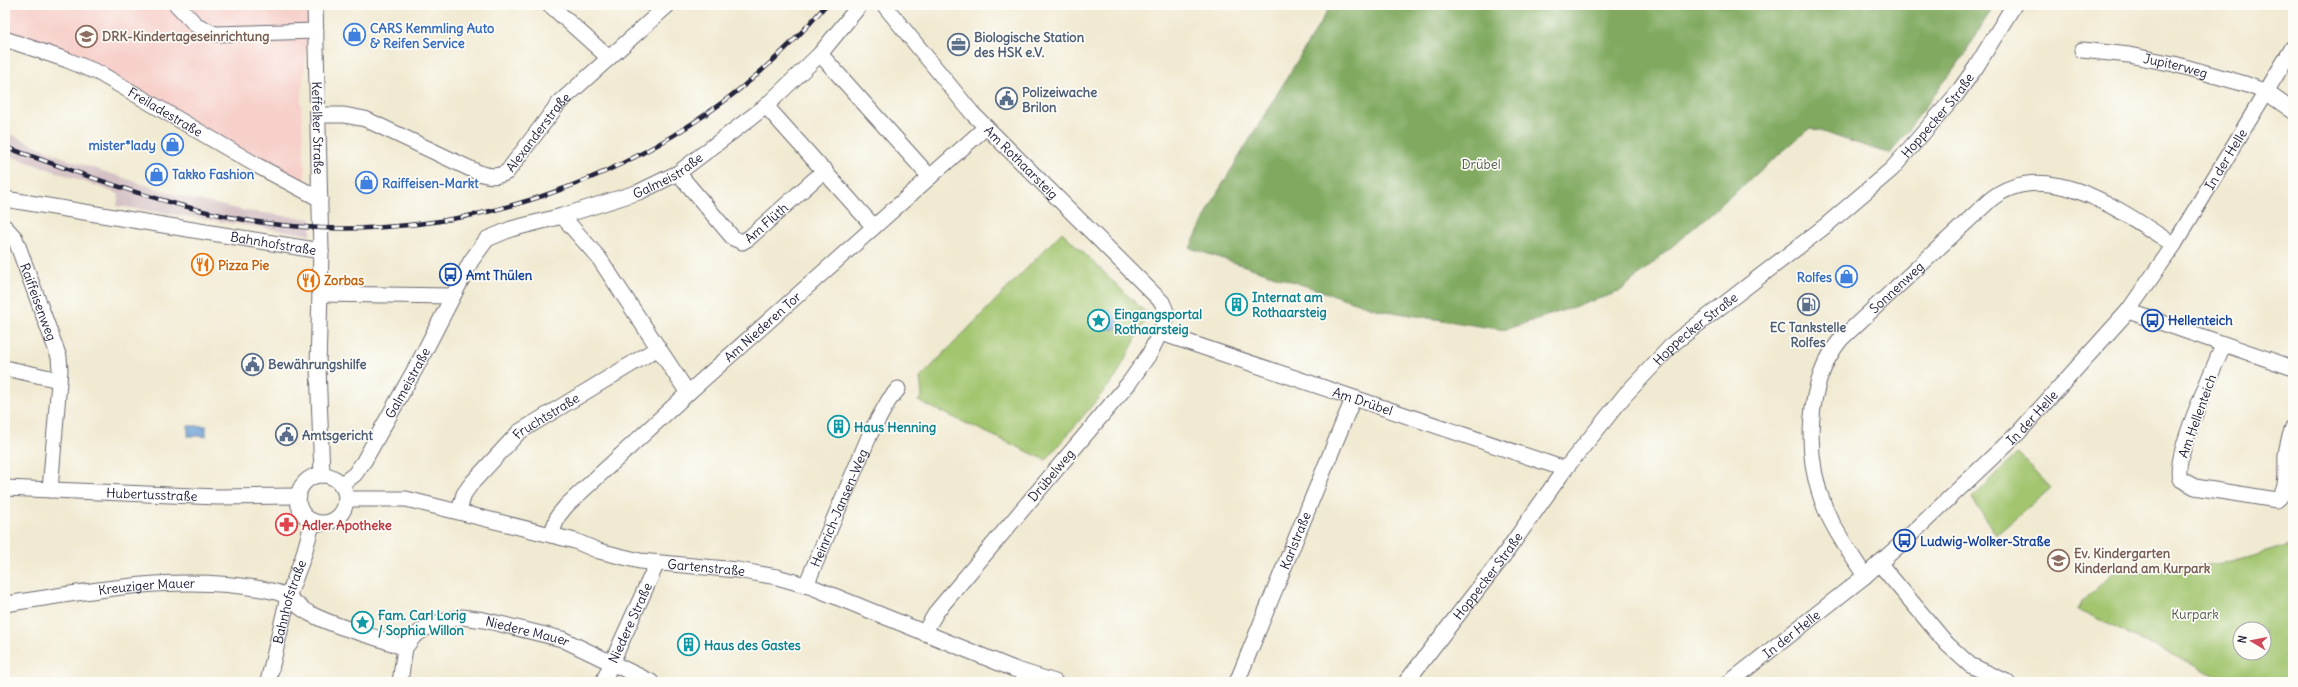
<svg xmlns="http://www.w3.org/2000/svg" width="2298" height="687" viewBox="0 0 2298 687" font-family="Delius,sans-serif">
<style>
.built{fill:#f7d0cb}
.industrial{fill:#d2bec2}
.green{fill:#a2c56e;stroke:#627454;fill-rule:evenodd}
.forest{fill:#81aa61;stroke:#52664e}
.water{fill:#699dd5;stroke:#466088}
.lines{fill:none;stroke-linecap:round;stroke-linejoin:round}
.minor-casing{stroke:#6a6870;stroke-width:17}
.minor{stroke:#fff;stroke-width:15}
.rail-casing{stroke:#22223b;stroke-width:4.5}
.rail{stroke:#fdfcf7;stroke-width:3;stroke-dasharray:9;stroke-linecap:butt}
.labels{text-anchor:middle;stroke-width:3.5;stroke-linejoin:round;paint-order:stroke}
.shop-label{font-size:13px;font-weight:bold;fill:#366cbe;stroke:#fdfcf7;text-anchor:start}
.education-label{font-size:13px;font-weight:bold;fill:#785e54;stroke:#fdfcf7;text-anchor:start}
.service-label{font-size:13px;font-weight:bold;fill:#4e5e75;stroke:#fdfcf7;text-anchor:start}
.street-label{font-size:13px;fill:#22223b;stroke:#fdfcf7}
.park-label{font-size:13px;fill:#4f5b4d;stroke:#fdfcf7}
.food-label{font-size:13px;font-weight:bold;fill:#c56008;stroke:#fdfcf7;text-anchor:start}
.transit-label{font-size:13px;font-weight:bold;fill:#164399;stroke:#fdfcf7;text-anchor:start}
.culture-label{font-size:13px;font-weight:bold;fill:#0d838f;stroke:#fdfcf7;text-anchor:start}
.health-label{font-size:13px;font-weight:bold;fill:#be3a42;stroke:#fdfcf7;text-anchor:start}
</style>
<rect width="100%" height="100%" fill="#fdfcf7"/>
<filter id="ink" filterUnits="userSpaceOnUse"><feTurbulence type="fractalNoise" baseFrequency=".025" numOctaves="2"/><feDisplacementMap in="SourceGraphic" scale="8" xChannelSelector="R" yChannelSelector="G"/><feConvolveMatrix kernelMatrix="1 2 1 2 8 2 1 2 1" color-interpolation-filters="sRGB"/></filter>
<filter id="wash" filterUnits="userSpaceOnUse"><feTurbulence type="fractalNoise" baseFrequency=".012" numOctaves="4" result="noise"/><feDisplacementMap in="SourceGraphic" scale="16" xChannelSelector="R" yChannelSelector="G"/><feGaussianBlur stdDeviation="0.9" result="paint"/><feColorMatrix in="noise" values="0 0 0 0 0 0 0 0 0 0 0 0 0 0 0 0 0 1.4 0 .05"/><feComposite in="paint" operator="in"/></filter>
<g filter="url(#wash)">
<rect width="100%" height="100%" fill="#f1ead2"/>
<path class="built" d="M 5,5 L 312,5 L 301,99 L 306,189 L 68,53 L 5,31 Z"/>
<path class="industrial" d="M 5,132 L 69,160 L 176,195 L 246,211 L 311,219 L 311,235 L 117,206 L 119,194 L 5,154 Z"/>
<g class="green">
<path d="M 1062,232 L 1145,312 L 1149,313 L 1116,377 L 1046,460 L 918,401 L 922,396 L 920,378 Z"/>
<path d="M 2018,453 L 2051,488 L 1996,535 L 1972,498 Z"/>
<path d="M 2293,544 L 2293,677 L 2277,682 L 2229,682 L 2078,610 L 2082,601 L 2124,564 L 2135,575 L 2139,572 L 2232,562 ZM 2240,629 L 2264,629 L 2264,653 L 2240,653 Z"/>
</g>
<path class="forest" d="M 1331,5 L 1994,5 L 1963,57 L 1890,154 L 1810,128 L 1619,292 L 1504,330 L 1379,310 L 1190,248 L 1216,195 Z"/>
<g class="water">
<path d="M 1102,309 C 1112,310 1116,314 1120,324 L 1118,328 C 1108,331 1102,330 1093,323 C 1092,316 1096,313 1102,309 Z"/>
<rect x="188" y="426" width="18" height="10"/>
</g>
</g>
<g filter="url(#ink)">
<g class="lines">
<defs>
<g id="minor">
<path d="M 177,5 L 196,25 L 215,34 L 316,31"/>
<path id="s1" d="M 315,5 L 321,251 L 318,367 L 322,475"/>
<path d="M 550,5 L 609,58"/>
<path id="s2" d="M 884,5 L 972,113 L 1162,302 L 1168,316 L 1150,353 L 1129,383 L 937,611 L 924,633"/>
<path id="s3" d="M 5,39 L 67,60 L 99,73 L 258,166 L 320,199"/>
<path id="s4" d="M 2082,50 L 2129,55 L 2174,64 L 2245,84 L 2266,92 L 2293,111"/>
<path d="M 820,54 L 930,177"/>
<path d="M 766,106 L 874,227"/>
<path id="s5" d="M 318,115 L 344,115 L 365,119 L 477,172 C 487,176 496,178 507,172 L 559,103 L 668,5"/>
<path id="s6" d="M 678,173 L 733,238 L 742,242 L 749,238 L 825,170"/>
<path id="s7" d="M 5,199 L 321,251"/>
<path d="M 562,216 L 599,258 L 688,393"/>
<path id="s8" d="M 5,227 L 15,238 L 59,357 L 60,370 L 50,490"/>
<path d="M 320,294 L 452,296"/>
<path d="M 2128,311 L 2293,368"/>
<path id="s9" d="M 1161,333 L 1565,469"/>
<path d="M 2223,345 C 2214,369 2172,458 2180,479 L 2195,487 L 2277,500 C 2289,491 2285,468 2286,455 C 2287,445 2290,436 2293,427"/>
<path d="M 5,368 L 59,380"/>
<circle cx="322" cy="499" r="24"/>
<path id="s10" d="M 341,485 L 355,474 L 364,461 L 419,362 L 471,261 L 487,239 L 511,229 L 562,216 L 639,192 L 678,173 L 766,106 L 820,54 L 860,5"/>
<path id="s11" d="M 5,488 L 217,497 L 299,496"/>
<path id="s12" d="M 346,499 L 406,499 L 575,541 L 599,551 L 640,561 L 737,570 L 777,577 L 812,587 L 1014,669 L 1055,682"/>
<path id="s13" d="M 459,511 L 464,494 L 471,484 L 519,432 L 658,348"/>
<path id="s14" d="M 551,535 L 558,516 L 567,505 L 688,393 L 986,127"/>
<path d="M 1879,563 L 1947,644 L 1970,665 L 2007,682"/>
<path id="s15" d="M 1865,576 C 1851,554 1835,532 1825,508 C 1804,457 1805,383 1841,339 L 1990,200 C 2046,154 2126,214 2174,245"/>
<path id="s16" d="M 806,585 L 871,432 L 889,400 L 898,389"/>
<path id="s17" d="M 5,604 C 94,591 186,571 276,592 C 290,595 297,607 309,613 C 338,629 374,635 405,648"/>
<path id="s18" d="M 268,682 L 288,597 L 303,557 L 313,521"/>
<path id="s19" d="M 400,682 L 405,648 L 414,636 L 432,624 L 462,617 L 484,620 L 562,639 L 651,682"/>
<path id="s20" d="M 603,682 L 657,563"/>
<path id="s21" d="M 1237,682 L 1353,399"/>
<path id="s22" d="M 1406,682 L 1502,558 L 1565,469 L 1625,395 L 1675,342 L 1824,227 L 1892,169 L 1956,95 L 1976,67 L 2014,5"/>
<path id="s23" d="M 1730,682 L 1865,576 L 1904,541 L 2019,432 L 2128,311 L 2174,245 L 2293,47"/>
</g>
</defs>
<use href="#minor" class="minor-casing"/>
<use href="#minor" class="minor"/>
<defs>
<path id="rail" d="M 5,147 C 86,175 167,207 251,221 C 464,255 687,170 826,5"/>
</defs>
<use href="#rail" class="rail-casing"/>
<use href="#rail" class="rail"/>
</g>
</g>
<defs>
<symbol id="shop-ring" viewBox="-11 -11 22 22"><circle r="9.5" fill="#fdfcf7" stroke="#3f7fe0" stroke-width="1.5"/><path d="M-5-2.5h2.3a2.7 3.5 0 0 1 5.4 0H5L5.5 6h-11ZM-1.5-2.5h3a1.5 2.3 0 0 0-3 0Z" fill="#3f7fe0"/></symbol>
<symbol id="school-ring" viewBox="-11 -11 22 22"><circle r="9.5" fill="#fdfcf7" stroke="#8d6e63" stroke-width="1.5"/><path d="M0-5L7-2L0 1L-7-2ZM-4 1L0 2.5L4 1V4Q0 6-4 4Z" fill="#8d6e63"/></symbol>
<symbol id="office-ring" viewBox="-11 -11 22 22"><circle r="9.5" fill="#fdfcf7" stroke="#5c6f8a" stroke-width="1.5"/><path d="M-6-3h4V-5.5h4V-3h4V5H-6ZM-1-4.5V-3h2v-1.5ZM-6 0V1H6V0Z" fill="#5c6f8a"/></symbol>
<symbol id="civic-ring" viewBox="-11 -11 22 22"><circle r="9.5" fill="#fdfcf7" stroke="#5c6f8a" stroke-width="1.5"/><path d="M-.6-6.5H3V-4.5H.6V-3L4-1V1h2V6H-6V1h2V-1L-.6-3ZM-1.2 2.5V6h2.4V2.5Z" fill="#5c6f8a"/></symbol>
<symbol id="restaurant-ring" viewBox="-11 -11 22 22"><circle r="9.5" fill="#fdfcf7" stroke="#e8710a" stroke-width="1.5"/><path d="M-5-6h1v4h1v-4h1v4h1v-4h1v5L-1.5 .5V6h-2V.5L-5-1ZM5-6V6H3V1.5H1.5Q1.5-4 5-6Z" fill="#e8710a"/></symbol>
<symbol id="bus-ring" viewBox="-11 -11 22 22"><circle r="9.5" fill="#fdfcf7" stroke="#1a4fb4" stroke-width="1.5"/><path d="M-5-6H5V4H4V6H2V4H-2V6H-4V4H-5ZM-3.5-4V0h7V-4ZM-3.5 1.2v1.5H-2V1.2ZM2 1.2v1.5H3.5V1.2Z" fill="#1a4fb4"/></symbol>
<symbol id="building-ring" viewBox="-11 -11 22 22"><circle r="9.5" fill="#fdfcf7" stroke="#0f9aa8" stroke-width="1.5"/><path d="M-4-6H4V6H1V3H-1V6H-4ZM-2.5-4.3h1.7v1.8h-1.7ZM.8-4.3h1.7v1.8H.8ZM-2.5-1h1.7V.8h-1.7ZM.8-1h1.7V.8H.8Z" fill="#0f9aa8"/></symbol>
<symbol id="fuel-ring" viewBox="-11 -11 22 22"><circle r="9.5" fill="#fdfcf7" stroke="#5c6f8a" stroke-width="1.5"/><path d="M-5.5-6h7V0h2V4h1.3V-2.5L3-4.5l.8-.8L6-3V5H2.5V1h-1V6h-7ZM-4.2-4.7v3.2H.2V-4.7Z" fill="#5c6f8a"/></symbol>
<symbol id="sight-ring" viewBox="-11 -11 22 22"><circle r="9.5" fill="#fdfcf7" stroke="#0f9aa8" stroke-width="1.5"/><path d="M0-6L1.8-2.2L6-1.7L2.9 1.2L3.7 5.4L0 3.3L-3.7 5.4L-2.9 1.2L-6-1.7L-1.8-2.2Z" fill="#0f9aa8"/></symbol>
<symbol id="pharmacy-ring" viewBox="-11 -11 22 22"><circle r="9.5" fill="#fdfcf7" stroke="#e0444e" stroke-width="1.5"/><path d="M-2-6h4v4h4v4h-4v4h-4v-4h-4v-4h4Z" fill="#e0444e"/></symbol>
</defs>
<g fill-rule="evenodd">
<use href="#shop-ring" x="342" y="22" width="25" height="25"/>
<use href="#school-ring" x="74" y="24" width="25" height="25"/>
<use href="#office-ring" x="946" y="32" width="25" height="25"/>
<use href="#civic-ring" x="994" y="86" width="25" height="25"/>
<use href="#shop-ring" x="160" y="132" width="25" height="25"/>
<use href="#shop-ring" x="144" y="162" width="25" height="25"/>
<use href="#shop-ring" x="354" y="170" width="25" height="25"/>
<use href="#restaurant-ring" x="190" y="252" width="25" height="25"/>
<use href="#bus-ring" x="438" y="262" width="25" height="25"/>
<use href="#shop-ring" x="1834" y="264" width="25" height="25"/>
<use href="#restaurant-ring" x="296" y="268" width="25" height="25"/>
<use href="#building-ring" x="1224" y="292" width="25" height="25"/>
<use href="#fuel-ring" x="1796" y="292" width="25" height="25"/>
<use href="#bus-ring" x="2140" y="308" width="25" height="25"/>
<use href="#sight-ring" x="1086" y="308" width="25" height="25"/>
<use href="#civic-ring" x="240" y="352" width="25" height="25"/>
<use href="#building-ring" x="826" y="414" width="25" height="25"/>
<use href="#civic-ring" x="274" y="422" width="25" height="25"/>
<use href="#pharmacy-ring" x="274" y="512" width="25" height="25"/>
<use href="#bus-ring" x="1892" y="528" width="25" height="25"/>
<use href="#school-ring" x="2046" y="548" width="25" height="25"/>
<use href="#sight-ring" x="350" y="610" width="25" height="25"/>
<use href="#building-ring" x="676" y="632" width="25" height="25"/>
</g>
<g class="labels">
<g class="shop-label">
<text x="370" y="33">CARS Kemmling Auto<tspan x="370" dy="15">&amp; Reifen Service</tspan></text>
<text x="156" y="150" text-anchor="end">mister*lady</text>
<text x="172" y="179">Takko Fashion</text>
<text x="382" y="188">Raiffeisen-Markt</text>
<text x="1832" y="282" text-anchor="end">Rolfes</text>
</g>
<g class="education-label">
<text x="102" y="41">DRK-Kindertageseinrichtung</text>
<text x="2074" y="558">Ev. Kindergarten<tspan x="2074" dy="15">Kinderland am Kurpark</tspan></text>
</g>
<g class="service-label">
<text x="974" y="42">Biologische Station<tspan x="974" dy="15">des HSK e.V.</tspan></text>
<text x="1022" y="97">Polizeiwache<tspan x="1022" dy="15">Brilon</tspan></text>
<text x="1808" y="332" text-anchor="middle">EC Tankstelle<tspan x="1808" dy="15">Rolfes</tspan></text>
<text x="268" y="369">Bewährungshilfe</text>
<text x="302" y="440">Amtsgericht</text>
</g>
<g class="street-label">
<text dy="5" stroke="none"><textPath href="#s4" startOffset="95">Jupiterweg</textPath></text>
<text dy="5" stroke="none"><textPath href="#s3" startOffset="177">Freiladestraße</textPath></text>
<text dy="5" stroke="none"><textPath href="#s22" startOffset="782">Hoppecker Straße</textPath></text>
<text dy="5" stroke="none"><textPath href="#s1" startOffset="123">Keffelker Straße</textPath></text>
<text dy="5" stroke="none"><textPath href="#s5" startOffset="253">Alexanderstraße</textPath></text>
<text dy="5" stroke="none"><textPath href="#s23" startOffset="726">In der Helle</textPath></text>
<text dy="5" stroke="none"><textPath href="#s2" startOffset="209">Am Rothaarsteig</textPath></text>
<text dy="5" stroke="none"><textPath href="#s10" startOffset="480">Galmeistraße</textPath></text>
<text dy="5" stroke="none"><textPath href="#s6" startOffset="126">Am Flüth</textPath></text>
<text dy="5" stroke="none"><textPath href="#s7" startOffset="272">Bahnhofstraße</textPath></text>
<text dy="5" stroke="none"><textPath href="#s15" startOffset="332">Sonnenweg</textPath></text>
<text dy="5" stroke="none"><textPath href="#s8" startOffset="83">Raiffeisenweg</textPath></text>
<text dy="5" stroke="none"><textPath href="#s14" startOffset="299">Am Niederen Tor</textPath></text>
<text dy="5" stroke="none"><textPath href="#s22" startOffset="458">Hoppecker Straße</textPath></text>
<text dy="5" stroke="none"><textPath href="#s10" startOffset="123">Galmeistraße</textPath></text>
<text dy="5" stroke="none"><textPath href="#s9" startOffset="213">Am Drübel</textPath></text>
<text transform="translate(2197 416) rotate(-70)" y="5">Am Hellenteich</text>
<text dy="5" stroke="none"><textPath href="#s13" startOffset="132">Fruchtstraße</textPath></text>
<text dy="5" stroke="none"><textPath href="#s23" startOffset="402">In der Helle</textPath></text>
<text transform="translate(1051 475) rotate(-50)" y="5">Drübelweg</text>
<text dy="5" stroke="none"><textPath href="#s11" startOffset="147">Hubertusstraße</textPath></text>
<text dy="5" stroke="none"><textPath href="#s16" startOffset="84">Heinrich-Jansen-Weg</textPath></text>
<text dy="5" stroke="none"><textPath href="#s21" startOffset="153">Karlstraße</textPath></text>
<text dy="5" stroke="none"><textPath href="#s12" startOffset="369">Gartenstraße</textPath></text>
<text dy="5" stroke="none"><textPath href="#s22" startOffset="134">Hoppecker Straße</textPath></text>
<text dy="5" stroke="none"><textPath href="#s17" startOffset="143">Kreuziger Mauer</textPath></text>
<text dy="5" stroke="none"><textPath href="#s18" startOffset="83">Bahnhofstraße</textPath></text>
<text dy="5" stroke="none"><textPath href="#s20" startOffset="65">Niedere Straße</textPath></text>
<text dy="5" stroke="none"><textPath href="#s19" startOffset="169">Niedere Mauer</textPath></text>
<text dy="5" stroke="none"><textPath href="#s23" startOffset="78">In der Helle</textPath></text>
</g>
<g class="park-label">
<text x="1481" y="169">Drübel</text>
<text x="2195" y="619">Kurpark</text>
</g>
<g class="food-label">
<text x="218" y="270">Pizza Pie</text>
<text x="324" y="285">Zorbas</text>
</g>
<g class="transit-label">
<text x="466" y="280">Amt Thülen</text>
<text x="2168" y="325">Hellenteich</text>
<text x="1920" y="546">Ludwig-Wolker-Straße</text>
</g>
<g class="culture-label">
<text x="1252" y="302">Internat am<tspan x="1252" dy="15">Rothaarsteig</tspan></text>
<text x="1114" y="319">Eingangsportal<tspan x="1114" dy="15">Rothaarsteig</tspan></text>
<text x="854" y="432">Haus Henning</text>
<text x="378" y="620">Fam. Carl Lorig<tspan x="378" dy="15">/ Sophia Willon</tspan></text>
<text x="704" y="650">Haus des Gastes</text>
</g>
<g class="health-label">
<text x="302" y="530">Adler Apotheke</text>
</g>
</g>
<rect width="2298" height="687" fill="none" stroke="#fdfcf7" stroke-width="20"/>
<g transform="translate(2252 641) rotate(280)"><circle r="19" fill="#fdfcf7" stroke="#a5a5ac"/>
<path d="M0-3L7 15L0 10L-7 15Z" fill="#d1495b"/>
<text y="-6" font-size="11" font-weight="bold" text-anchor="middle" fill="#22223b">N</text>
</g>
</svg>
